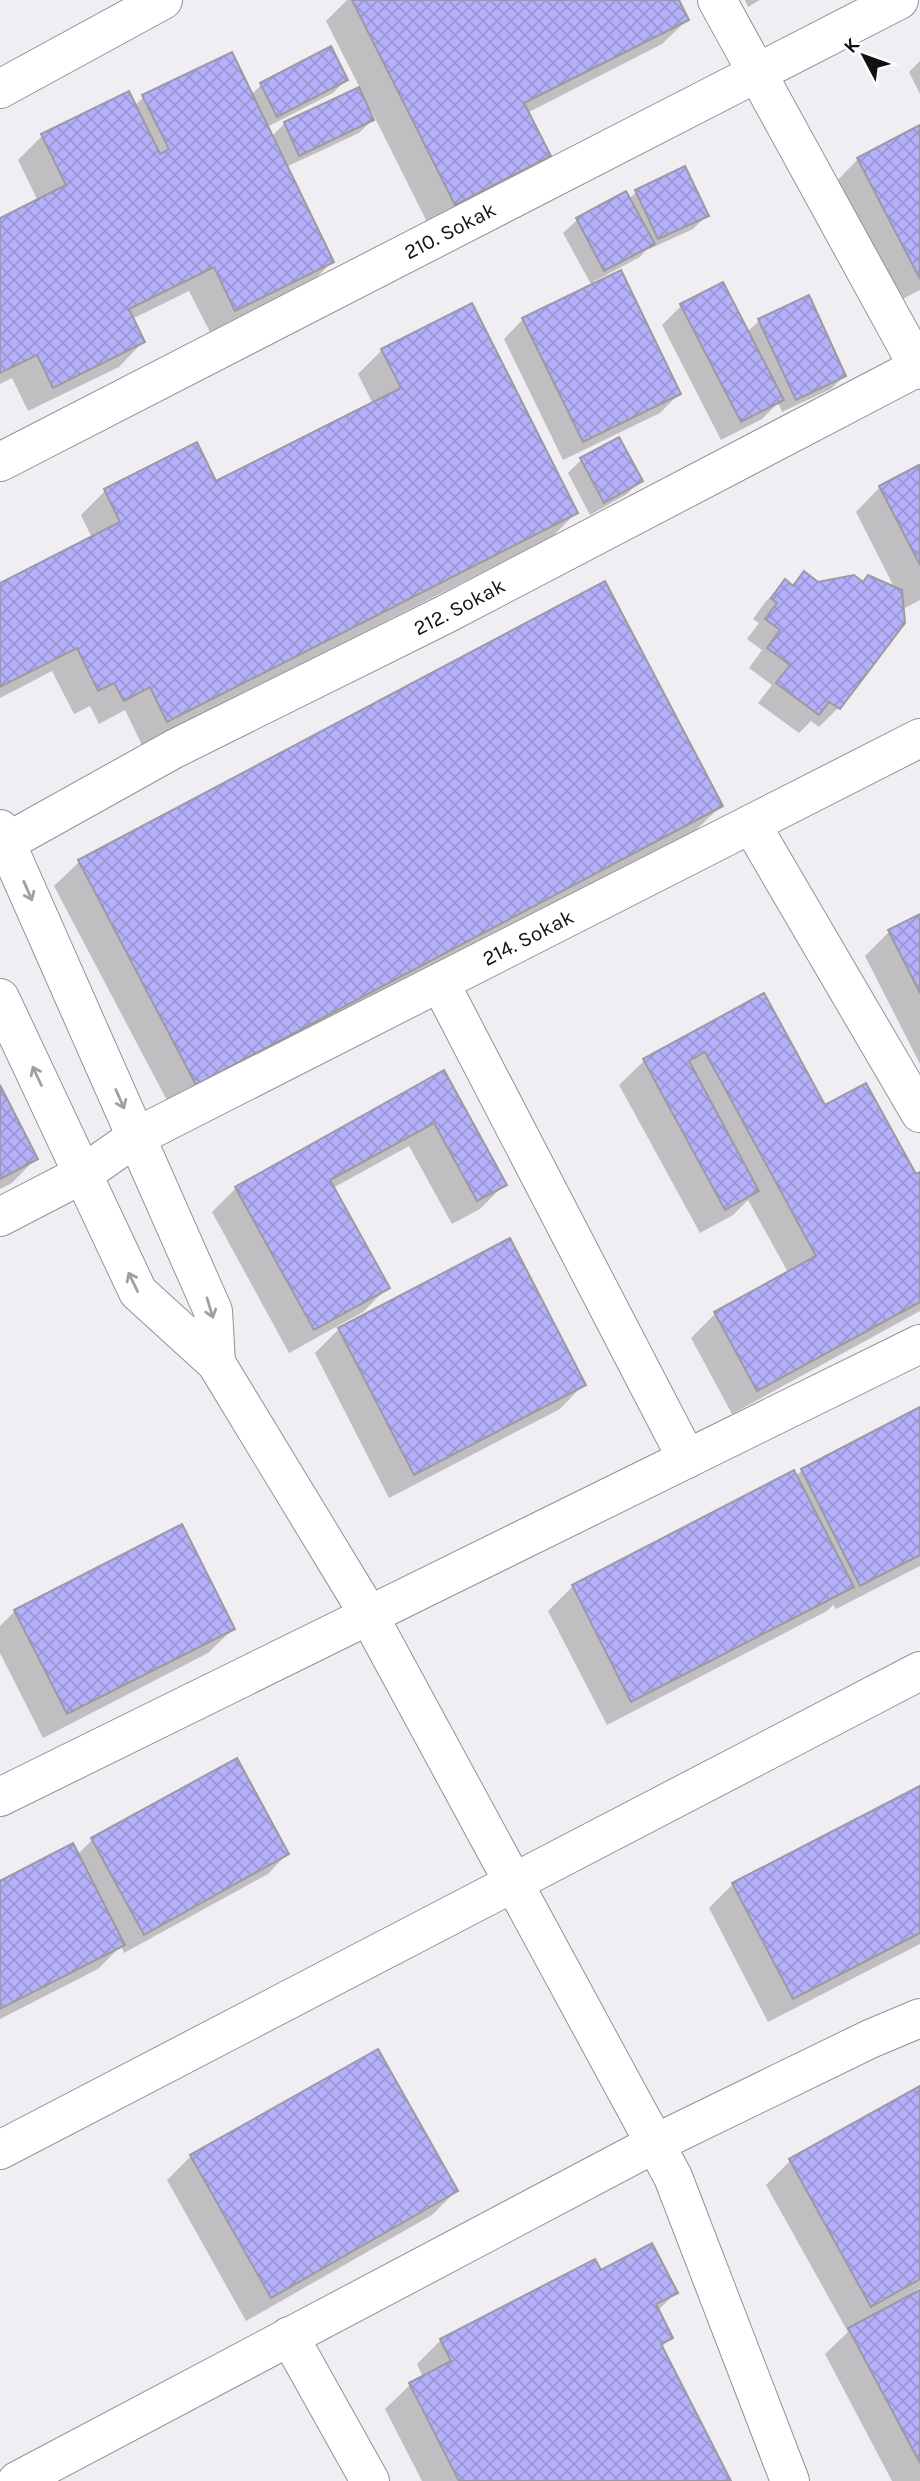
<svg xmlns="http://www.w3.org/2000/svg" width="920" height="2481" viewBox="0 0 920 2481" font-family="Karla,sans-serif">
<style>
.shadow{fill:#0003}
.building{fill:url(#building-cross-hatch);stroke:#9b9b9f;stroke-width:2}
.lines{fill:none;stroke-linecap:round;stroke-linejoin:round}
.minor-casing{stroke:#959297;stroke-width:40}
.minor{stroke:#fff;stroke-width:38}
.oneway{stroke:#a0a0a0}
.labels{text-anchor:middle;stroke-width:6;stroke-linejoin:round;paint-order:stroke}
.street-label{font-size:21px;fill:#111112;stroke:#fdfcfe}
</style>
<defs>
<pattern id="building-cross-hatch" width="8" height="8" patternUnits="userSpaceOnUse" patternTransform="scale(1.75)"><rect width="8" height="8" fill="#b4b0fa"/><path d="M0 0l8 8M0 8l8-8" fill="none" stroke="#9a96d5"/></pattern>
</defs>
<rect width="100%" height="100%" fill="#f0eef2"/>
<g class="shadow">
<path d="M 347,0 L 677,0 L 687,20 L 662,44 L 527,113 L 549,156 L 524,180 L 430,228 L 371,110 L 368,111 L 372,120 L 359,133 L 286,167 L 332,262 L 308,286 L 211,334 L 189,291 L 132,319 L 143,342 L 119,367 L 28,411 L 12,378 L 0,384 L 0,220 L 38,201 L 18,160 L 42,136 L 134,106 L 144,97 L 251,95 L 261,85 L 346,80 L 333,93 L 267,127 L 271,137 L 285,123 L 360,88 L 326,21 Z"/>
<path d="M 745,0 L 760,0 L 748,7 Z"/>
<path d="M 920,61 L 920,94 L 909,72 Z"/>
<path d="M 920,127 L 920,290 L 895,303 L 834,184 L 858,159 Z"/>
<path d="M 636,192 L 707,215 L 693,229 L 645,251 L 640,257 L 593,282 L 679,394 L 660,413 L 563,460 L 504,339 L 523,319 L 592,286 L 563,233 L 577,220 L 626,193 L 629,199 Z"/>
<path d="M 681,306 L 747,332 L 759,321 L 844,376 L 831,389 L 782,412 L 778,403 L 762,419 L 721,440 L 662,325 Z"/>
<path d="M 382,350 L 576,513 L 552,537 L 142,745 L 125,710 L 99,724 L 90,706 L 74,714 L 52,671 L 0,698 L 0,585 L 92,538 L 81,515 L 105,491 L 216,483 L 373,404 L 358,374 Z"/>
<path d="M 581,460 L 640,481 L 627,494 L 590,515 L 568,473 Z"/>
<path d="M 920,470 L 920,600 L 905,608 L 902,601 L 904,622 L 838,708 L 819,727 L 811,721 L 799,733 L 758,703 L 772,685 L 749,668 L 762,650 L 747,639 L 759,623 L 753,619 L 766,601 L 786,582 L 791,586 L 804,573 L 818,583 L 862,583 L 895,589 L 856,512 L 880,487 Z"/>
<path d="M 604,584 L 721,806 L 696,830 L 171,1108 L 54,886 L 79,862 Z"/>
<path d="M 920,916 L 920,1064 L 865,956 L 889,932 Z"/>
<path d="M 763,995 L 824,1108 L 915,1176 L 920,1174 L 920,1311 L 732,1414 L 691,1338 L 715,1314 L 789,1274 L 748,1200 L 733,1215 L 700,1233 L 619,1085 L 644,1061 Z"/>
<path d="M 443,1073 L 505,1184 L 480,1209 L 452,1224 L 409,1146 L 333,1188 L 387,1288 L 363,1312 L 289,1353 L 212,1212 L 236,1188 Z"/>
<path d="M 0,1089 L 36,1158 L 12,1183 L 0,1189 Z"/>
<path d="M 339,1329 L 584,1384 L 560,1409 L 389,1498 L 315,1353 Z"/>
<path d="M 920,1409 L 920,1566 L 836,1609 L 833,1605 L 827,1611 L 607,1725 L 548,1611 L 573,1586 L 796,1476 L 802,1470 Z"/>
<path d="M 15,1611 L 233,1629 L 208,1653 L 43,1738 L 0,1653 L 0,1626 Z"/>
<path d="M 920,1788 L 920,1944 L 768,2022 L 709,1908 L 733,1884 Z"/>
<path d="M 92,1840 L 287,1854 L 268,1874 L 124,1953 L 121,1946 L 98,1969 L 0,2019 L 0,1883 L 77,1855 Z"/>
<path d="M 920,2088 L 920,2288 L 915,2291 L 916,2294 L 920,2292 L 920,2481 L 892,2481 L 825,2354 L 848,2332 L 766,2185 L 790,2161 Z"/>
<path d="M 191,2156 L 456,2191 L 432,2215 L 246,2321 L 167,2180 Z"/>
<path d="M 601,2272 L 676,2293 L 657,2311 L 671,2337 L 661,2348 L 729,2481 L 422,2481 L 385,2409 L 410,2385 L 423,2377 L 417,2364 L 441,2340 Z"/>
</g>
<g class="building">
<path d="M 352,0 L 679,0 L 689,20 L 524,103 L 551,156 L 455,205 Z"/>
<path d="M 331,46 L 348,80 L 277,117 L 260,83 Z"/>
<path d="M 232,52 L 334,262 L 235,311 L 214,267 L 129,309 L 145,342 L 53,388 L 37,355 L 0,373 L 0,218 L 66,185 L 41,134 L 129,91 L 160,154 L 169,149 L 142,95 Z"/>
<path d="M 359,87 L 374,120 L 299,156 L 284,122 Z"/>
<path d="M 920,125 L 920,279 L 857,158 Z"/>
<path d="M 685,166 L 709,216 L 658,239 L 635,190 Z"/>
<path d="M 626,191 L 655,244 L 604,271 L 576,218 Z"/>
<path d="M 621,270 L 681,394 L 583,442 L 522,318 Z"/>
<path d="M 723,282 L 784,400 L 741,422 L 680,304 Z"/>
<path d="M 809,295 L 846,376 L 796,400 L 758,319 Z"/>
<path d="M 472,303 L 578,513 L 167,722 L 150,687 L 124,701 L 114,683 L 98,691 L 77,648 L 0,687 L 0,583 L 120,522 L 104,489 L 197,442 L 216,481 L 401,388 L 381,349 Z"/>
<path d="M 619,437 L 643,481 L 604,503 L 580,458 Z"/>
<path d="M 919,465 L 920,466 L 920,565 L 879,486 Z"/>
<path d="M 804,571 L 818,582 L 854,575 L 863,582 L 868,575 L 902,590 L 905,623 L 840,709 L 829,702 L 819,715 L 776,683 L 790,665 L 767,648 L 780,630 L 765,619 L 777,603 L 771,598 L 785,579 L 793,586 Z"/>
<path d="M 605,581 L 723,806 L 196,1085 L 78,860 Z"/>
<path d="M 920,914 L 920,993 L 888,930 Z"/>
<path d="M 764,993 L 825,1105 L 866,1083 L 916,1174 L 920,1172 L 920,1302 L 757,1391 L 714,1312 L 816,1256 L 705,1052 L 689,1061 L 759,1191 L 725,1210 L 643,1059 Z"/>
<path d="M 444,1070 L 507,1185 L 477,1201 L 434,1123 L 330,1180 L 390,1288 L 314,1330 L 235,1187 Z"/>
<path d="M 0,1085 L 38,1159 L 0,1179 Z"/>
<path d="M 510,1238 L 586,1385 L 414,1475 L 338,1328 Z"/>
<path d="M 920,1407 L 920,1555 L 860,1586 L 801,1469 Z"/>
<path d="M 794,1470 L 854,1587 L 631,1702 L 572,1585 Z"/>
<path d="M 182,1524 L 235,1629 L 67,1714 L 14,1610 Z"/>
<path d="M 237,1758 L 289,1854 L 144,1935 L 91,1838 Z"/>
<path d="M 920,1786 L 920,1933 L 793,1999 L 732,1883 Z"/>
<path d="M 73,1843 L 125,1945 L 0,2009 L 0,1881 Z"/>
<path d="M 378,2049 L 458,2191 L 271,2298 L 190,2155 Z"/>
<path d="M 920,2086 L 920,2279 L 871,2307 L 789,2159 Z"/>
<path d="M 652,2243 L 678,2293 L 656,2304 L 673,2338 L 661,2344 L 731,2481 L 459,2481 L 409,2383 L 451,2361 L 440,2339 L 595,2259 L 601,2270 Z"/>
<path d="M 920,2290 L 920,2463 L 848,2328 Z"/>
</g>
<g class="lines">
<defs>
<g id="minor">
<path d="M 717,0 L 920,370"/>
<path d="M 0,89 L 163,0"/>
<path id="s1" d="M 0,462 L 899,0"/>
<path d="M 751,824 L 920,1113"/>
<path d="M 0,829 L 213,1311 L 216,1363"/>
<path id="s2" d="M 0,846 L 174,749 L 444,615 L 920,366"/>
<path d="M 440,983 L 687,1459"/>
<path d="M 0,998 L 138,1292 L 216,1363 L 363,1605 L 673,2177 L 790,2481"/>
<path id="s3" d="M 0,1217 L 83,1174 L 136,1137 L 920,738"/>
<path d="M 0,1797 L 920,1344"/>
<path d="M 0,2150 L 920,1671"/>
<path d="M 289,2336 L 370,2481"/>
<path d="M 17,2481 L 654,2144 L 870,2039 L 920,2018"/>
</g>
</defs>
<use href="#minor" class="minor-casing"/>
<use href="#minor" class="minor"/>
</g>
<defs><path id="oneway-shaft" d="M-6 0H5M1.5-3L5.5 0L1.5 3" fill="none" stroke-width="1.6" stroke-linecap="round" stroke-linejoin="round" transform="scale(1.75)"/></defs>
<g class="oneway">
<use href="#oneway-shaft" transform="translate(28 891) rotate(66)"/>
<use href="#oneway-shaft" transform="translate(37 1076) rotate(-115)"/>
<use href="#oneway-shaft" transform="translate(120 1099) rotate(66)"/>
<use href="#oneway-shaft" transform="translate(133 1282) rotate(-116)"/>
<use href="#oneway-shaft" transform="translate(210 1308) rotate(73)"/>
</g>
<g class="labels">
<g class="street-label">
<text dy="7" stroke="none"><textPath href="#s1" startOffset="506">210. Sokak</textPath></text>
<text dy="7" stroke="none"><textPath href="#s2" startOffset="518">212. Sokak</textPath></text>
<text dy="7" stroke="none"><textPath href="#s3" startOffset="598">214. Sokak</textPath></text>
</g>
</g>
<g transform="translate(864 56) rotate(311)" stroke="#fdfcfe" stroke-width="5" paint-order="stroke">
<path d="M0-5L12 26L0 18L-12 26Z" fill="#111112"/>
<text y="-10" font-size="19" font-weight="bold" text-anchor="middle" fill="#111112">K</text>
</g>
</svg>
